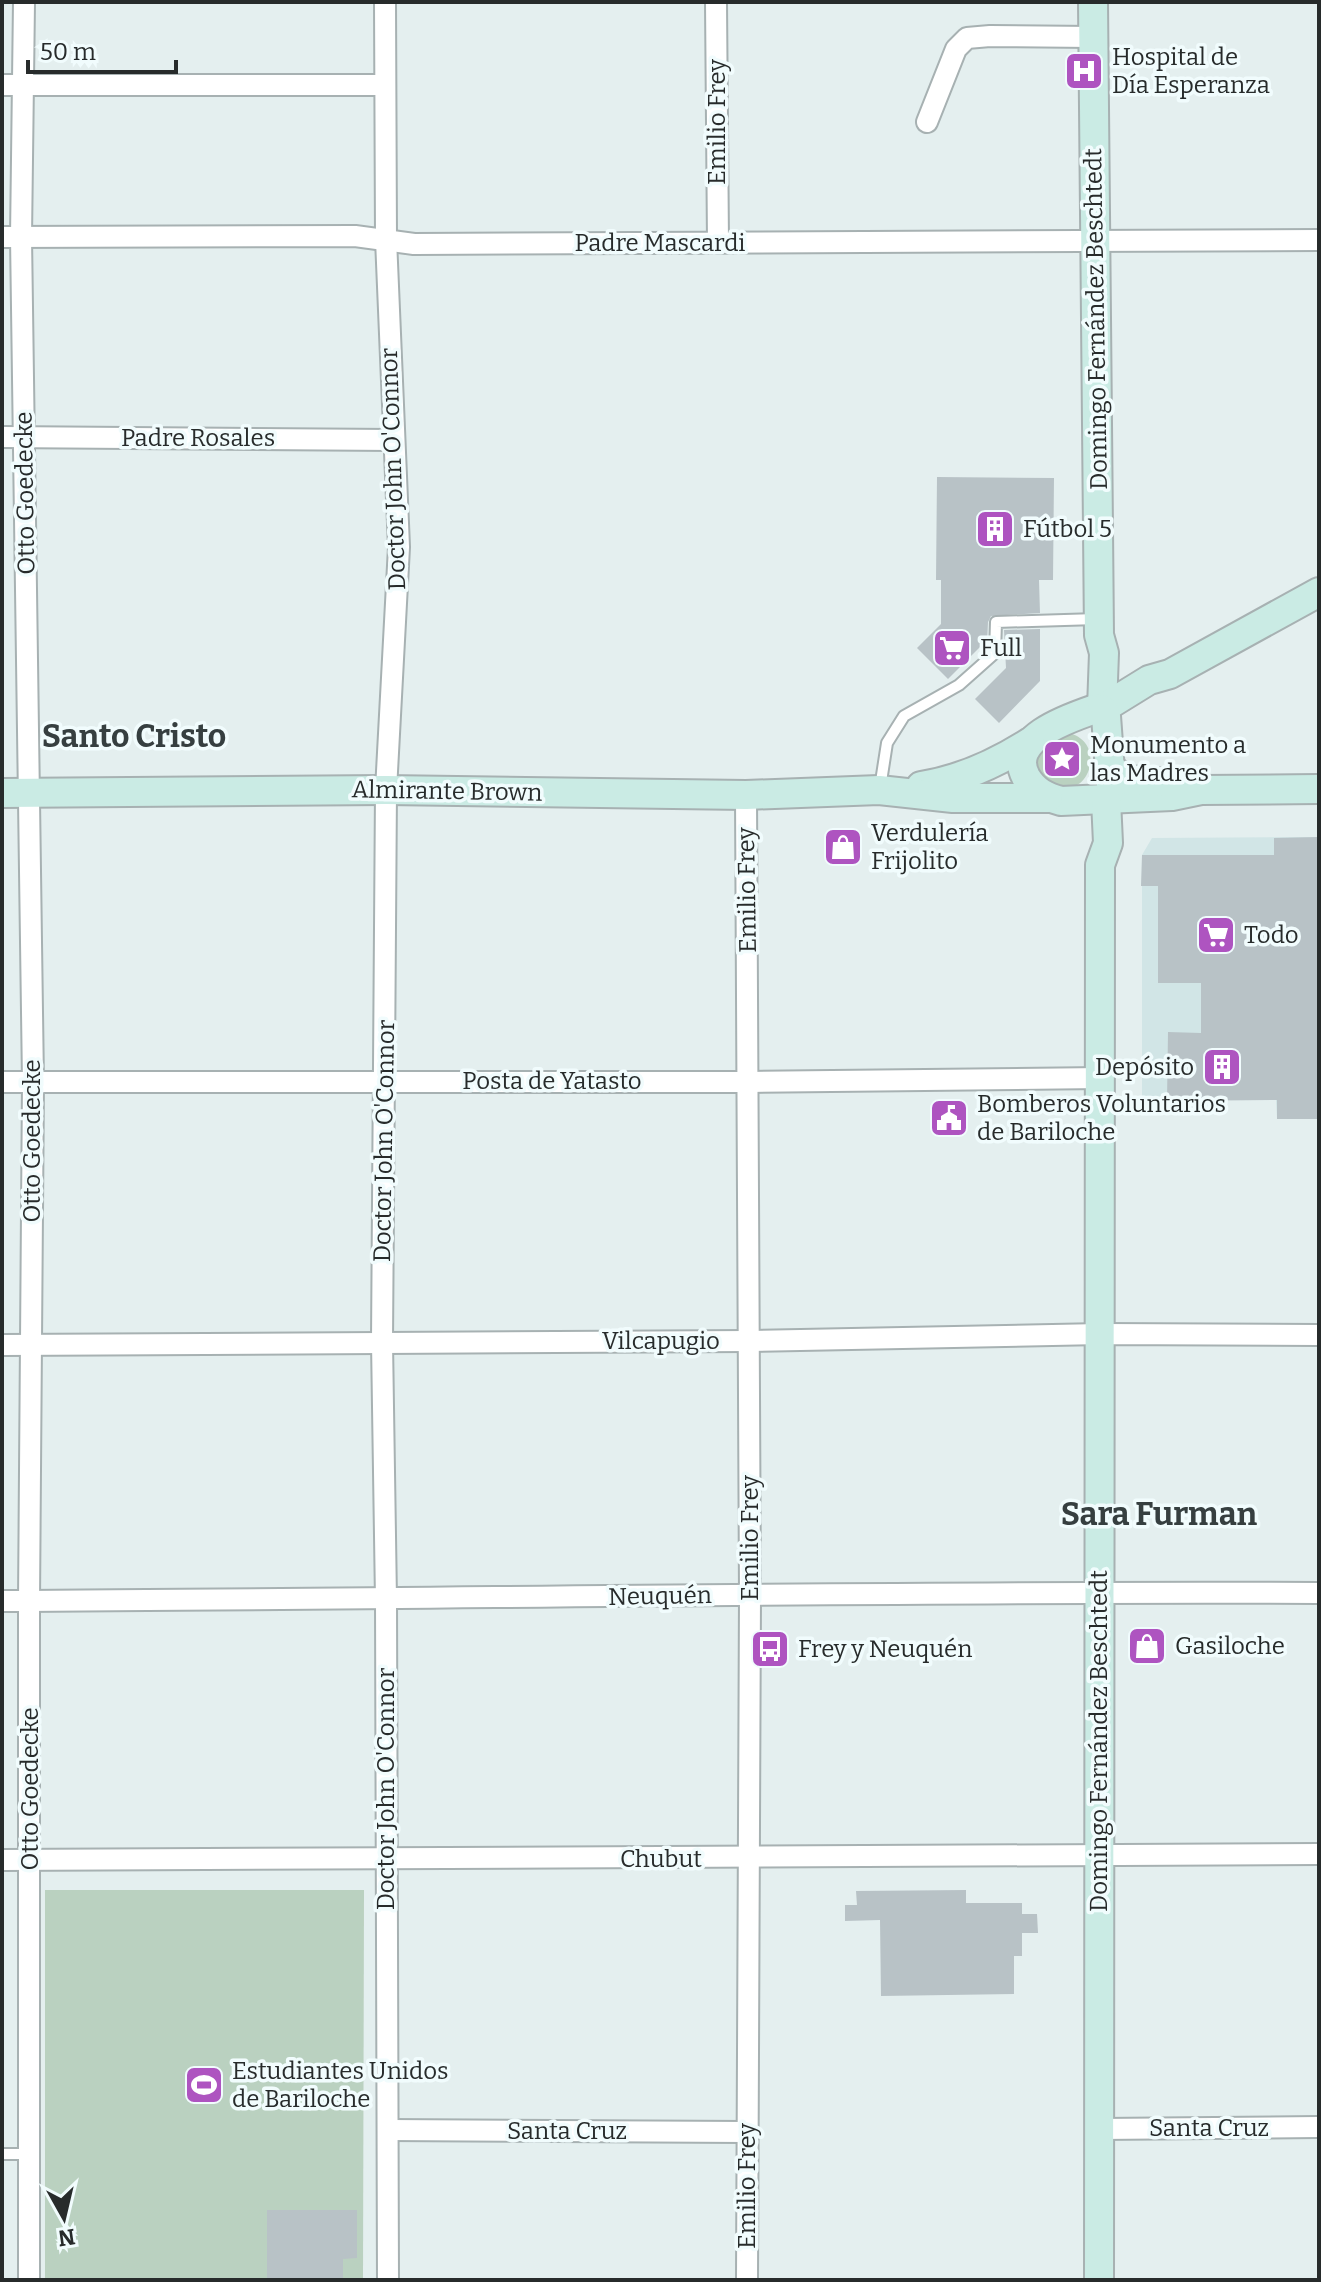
<svg xmlns="http://www.w3.org/2000/svg" width="1321" height="2282" viewBox="0 0 1321 2282" font-family="Bitter,serif">
<style>
.built{fill:#d1e5e6}
.green{fill:#bad1c0}
.building{fill:#b8c2c6}
.lines{fill:none;stroke-linecap:round;stroke-linejoin:round}
.lane-casing{stroke:#a7b1b2;stroke-width:14}
.street-casing{stroke:#a7b1b2;stroke-width:24}
.secondary-casing{stroke:#a7b1b2;stroke-width:32}
.lane{stroke:#fff;stroke-width:10}
.street{stroke:#fff;stroke-width:20}
.secondary{stroke:#caebe4;stroke-width:28}
.labels{text-anchor:middle;stroke-width:7;stroke-linejoin:round;paint-order:stroke}
.poi-label{font-size:24px;fill:#272b2b;stroke:#f1fcfd;text-anchor:start}
.street-label{font-size:24px;fill:#272b2b;stroke:#f1fcfd}
.district-label{font-size:32px;font-weight:bold;fill:#363f40;stroke:#f1fcfd}
</style>
<rect width="100%" height="100%" fill="#e4efef"/>
<path class="built" d="M 1319,837 L 1319,1119 L 1277,1119 L 1276,1100 L 1142,1100 L 1142,855 L 1152,838 Z"/>
<g class="green">
<path d="M 1068,733 C 1104,740 1093,792 1062,788 C 1056,787 1050,784 1044,782 L 1034,764 L 1039,746 Z"/>
<path d="M 45,1890 L 364,1890 L 363,2280 L 45,2280 Z"/>
</g>
<g class="building">
<path d="M 937,477 L 1054,478 L 1053,580 L 1039,580 L 1040,613 L 991,616 L 988,622 L 987,643 L 984,643 L 948,679 L 917,648 L 941,624 L 941,580 L 936,580 Z"/>
<path d="M 1040,629 L 1040,681 L 999,723 L 975,699 L 1006,668 L 1004,630 Z"/>
<path d="M 1319,837 L 1319,1119 L 1277,1119 L 1277,1100 L 1167,1101 L 1168,1032 L 1201,1033 L 1201,983 L 1158,983 L 1158,886 L 1141,886 L 1142,855 L 1274,855 L 1274,838 Z"/>
<path d="M 966,1890 L 966,1903 L 1022,1903 L 1022,1914 L 1037,1914 L 1038,1933 L 1022,1933 L 1022,1956 L 1014,1956 L 1014,1994 L 881,1996 L 880,1920 L 845,1921 L 845,1905 L 857,1905 L 856,1891 Z"/>
<path d="M 267,2210 L 357,2210 L 357,2258 L 343,2259 L 343,2280 L 267,2280 Z"/>
</g>
<g class="lines">
<defs>
<g id="lane">
<path d="M 880,788 L 887,743 L 904,716 L 959,685 L 995,653 L 996,622 L 1097,619"/>
<path d="M 2,2154 L 29,2154"/>
</g>
<g id="street">
<path d="M 24,2 L 21,237 L 33,1082 L 29,1601 L 29,2280"/>
<path d="M 385,2 L 386,239 L 399,547 L 386,790 L 382,1342 L 386,1600 L 388,2280"/>
<path d="M 716,2 L 718,243"/>
<path d="M 2,85 L 384,85"/>
<path d="M 927,122 L 956,49 L 967,38 L 990,36 L 1093,37"/>
<path d="M 2,237 L 355,236 L 414,244 L 1319,240"/>
<path d="M 2,437 L 393,440"/>
<path d="M 746,795 L 750,1595 L 747,2280"/>
<path d="M 2,1082 L 749,1082 L 1102,1078"/>
<path d="M 2,1345 L 749,1341 L 1101,1334 L 1319,1335"/>
<path d="M 2,1601 C 441,1599 880,1591 1319,1593"/>
<path d="M 2,1860 L 1319,1854"/>
<path d="M 1100,2129 L 1319,2127"/>
<path d="M 388,2130 L 746,2132"/>
</g>
<g id="secondary">
<path d="M 1093,2 L 1099,635 L 1104,653 L 1102,708"/>
<path d="M 1319,592 L 1170,674 L 1149,680 L 1102,709 L 1098,708 C 1072,717 1005,738 1026,777 C 1034,791 1046,797 1061,801 L 1172,796 L 1201,790 L 1319,789"/>
<path d="M 1102,709 L 1106,716 L 1111,784"/>
<path d="M 1109,767 L 1126,780 L 1157,782"/>
<path d="M 921,786 C 960,780 997,763 1030,742"/>
<path d="M 2,793 L 386,790 L 746,795 L 879,790 L 953,798 L 1048,798"/>
<path d="M 1099,2280 L 1100,865 L 1108,843 L 1106,800"/>
</g>
</defs>
<use href="#lane" class="lane-casing"/>
<use href="#street" class="street-casing"/>
<use href="#secondary" class="secondary-casing"/>
<use href="#lane" class="lane"/>
<use href="#street" class="street"/>
<use href="#secondary" class="secondary"/>
</g>
<defs>
<symbol id="hospital-square" viewBox="-11 -11 22 22"><rect x="-9" y="-9" width="18" height="18" rx="4" fill="#ae54c0" stroke="#f1fcfd"/><path d="M-5-5h3v3.5h4V-5h3V5h-3V1.5h-4V5h-3Z" fill="#fff"/></symbol>
<symbol id="building-square" viewBox="-11 -11 22 22"><rect x="-9" y="-9" width="18" height="18" rx="4" fill="#ae54c0" stroke="#f1fcfd"/><path d="M-4-6H4V6H1V3H-1V6H-4ZM-2.5-4.3h1.7v1.8h-1.7ZM.8-4.3h1.7v1.8H.8ZM-2.5-1h1.7V.8h-1.7ZM.8-1h1.7V.8H.8Z" fill="#fff"/></symbol>
<symbol id="supermarket-square" viewBox="-11 -11 22 22"><rect x="-9" y="-9" width="18" height="18" rx="4" fill="#ae54c0" stroke="#f1fcfd"/><path d="M-6-5.5h2.5l.6 2H6L4.5 2H-2.5L-4.4-4H-6ZM-1.5 3.2a1.3 1.3 0 1 0 .1 0ZM3 3.2a1.3 1.3 0 1 0 .1 0Z" fill="#fff"/></symbol>
<symbol id="sight-square" viewBox="-11 -11 22 22"><rect x="-9" y="-9" width="18" height="18" rx="4" fill="#ae54c0" stroke="#f1fcfd"/><path d="M0-6L1.8-2.2L6-1.7L2.9 1.2L3.7 5.4L0 3.3L-3.7 5.4L-2.9 1.2L-6-1.7L-1.8-2.2Z" fill="#fff"/></symbol>
<symbol id="shop-square" viewBox="-11 -11 22 22"><rect x="-9" y="-9" width="18" height="18" rx="4" fill="#ae54c0" stroke="#f1fcfd"/><path d="M-5-2.5h2.3a2.7 3.5 0 0 1 5.4 0H5L5.5 6h-11ZM-1.5-2.5h3a1.5 2.3 0 0 0-3 0Z" fill="#fff"/></symbol>
<symbol id="civic-square" viewBox="-11 -11 22 22"><rect x="-9" y="-9" width="18" height="18" rx="4" fill="#ae54c0" stroke="#f1fcfd"/><path d="M-.6-6.5H3V-4.5H.6V-3L4-1V1h2V6H-6V1h2V-1L-.6-3ZM-1.2 2.5V6h2.4V2.5Z" fill="#fff"/></symbol>
<symbol id="bus-square" viewBox="-11 -11 22 22"><rect x="-9" y="-9" width="18" height="18" rx="4" fill="#ae54c0" stroke="#f1fcfd"/><path d="M-5-6H5V4H4V6H2V4H-2V6H-4V4H-5ZM-3.5-4V0h7V-4ZM-3.5 1.2v1.5H-2V1.2ZM2 1.2v1.5H3.5V1.2Z" fill="#fff"/></symbol>
<symbol id="stadium-square" viewBox="-11 -11 22 22"><rect x="-9" y="-9" width="18" height="18" rx="4" fill="#ae54c0" stroke="#f1fcfd"/><path d="M0-5a6.5 5 0 1 0 0 10a6.5 5 0 1 0 0-10ZM-3.5-1.8h7v3.6h-7Z" fill="#fff"/></symbol>
</defs>
<g fill-rule="evenodd">
<use href="#hospital-square" x="1062" y="49" width="44" height="44"/>
<use href="#building-square" x="973" y="507" width="44" height="44"/>
<use href="#supermarket-square" x="930" y="626" width="44" height="44"/>
<use href="#sight-square" x="1040" y="737" width="44" height="44"/>
<use href="#shop-square" x="821" y="825" width="44" height="44"/>
<use href="#supermarket-square" x="1194" y="913" width="44" height="44"/>
<use href="#building-square" x="1200" y="1045" width="44" height="44"/>
<use href="#civic-square" x="927" y="1096" width="44" height="44"/>
<use href="#shop-square" x="1125" y="1624" width="44" height="44"/>
<use href="#bus-square" x="748" y="1627" width="44" height="44"/>
<use href="#stadium-square" x="182" y="2063" width="44" height="44"/>
</g>
<g class="labels">
<g class="poi-label">
<text x="1112" y="65">Hospital de<tspan x="1112" dy="28">Día Esperanza</tspan></text>
<text x="1023" y="537">Fútbol 5</text>
<text x="980" y="656">Full</text>
<text x="1090" y="753">Monumento a<tspan x="1090" dy="28">las Madres</tspan></text>
<text x="871" y="841">Verdulería<tspan x="871" dy="28">Frijolito</tspan></text>
<text x="1244" y="943">Todo</text>
<text x="1194" y="1075" text-anchor="end">Depósito</text>
<text x="977" y="1112">Bomberos Voluntarios<tspan x="977" dy="28">de Bariloche</tspan></text>
<text x="1175" y="1654">Gasiloche</text>
<text x="798" y="1657">Frey y Neuquén</text>
<text x="232" y="2079">Estudiantes Unidos<tspan x="232" dy="28">de Bariloche</tspan></text>
</g>
<g class="street-label">
<text transform="translate(717 122) rotate(-90)" y="8">Emilio Frey</text>
<text x="660" y="251">Padre Mascardi</text>
<text transform="translate(1096 319) rotate(-91)" y="8">Domingo Fernández Beschtedt</text>
<text x="198" y="446">Padre Rosales</text>
<text transform="translate(393 469) rotate(-92)" y="8">Doctor John O'Connor</text>
<text transform="translate(25 493) rotate(-91)" y="8">Otto Goedecke</text>
<text transform="translate(447 791) rotate(1)" y="8">Almirante Brown</text>
<text transform="translate(747 890) rotate(-91)" y="8">Emilio Frey</text>
<text x="552" y="1089">Posta de Yatasto</text>
<text transform="translate(32 1141) rotate(-90)" y="8">Otto Goedecke</text>
<text transform="translate(384 1141) rotate(-89)" y="8">Doctor John O'Connor</text>
<text x="661" y="1349">Vilcapugio</text>
<text transform="translate(750 1538) rotate(-90)" y="8">Emilio Frey</text>
<text transform="translate(660 1596) rotate(-1)" y="8">Neuquén</text>
<text transform="translate(1099 1741) rotate(-90)" y="8">Domingo Fernández Beschtedt</text>
<text transform="translate(30 1789) rotate(-90)" y="8">Otto Goedecke</text>
<text transform="translate(386 1789) rotate(-90)" y="8">Doctor John O'Connor</text>
<text x="661" y="1867">Chubut</text>
<text x="1209" y="2136">Santa Cruz</text>
<text x="567" y="2139">Santa Cruz</text>
<text transform="translate(747 2186) rotate(-90)" y="8">Emilio Frey</text>
</g>
<g class="district-label">
<text x="134" y="747">Santo Cristo</text>
<text x="1159" y="1525">Sara Furman</text>
</g>
</g>
<rect width="1321" height="2282" fill="none" stroke="#272b2b" stroke-width="8"/>
<g transform="translate(64 2218) rotate(172)" stroke="#f1fcfd" stroke-width="6" paint-order="stroke">
<path d="M0-6L14 30L0 20L-14 30Z" fill="#272b2b"/>
<text y="-12" font-size="22" font-weight="bold" text-anchor="middle" fill="#272b2b">N</text>
</g>
<path d="M28 60v12h148v-12" fill="none" stroke="#272b2b" stroke-width="4"/>
<text x="40" y="60" font-size="24" fill="#272b2b" stroke="#f1fcfd" stroke-width="6" paint-order="stroke">50 m</text>
</svg>
